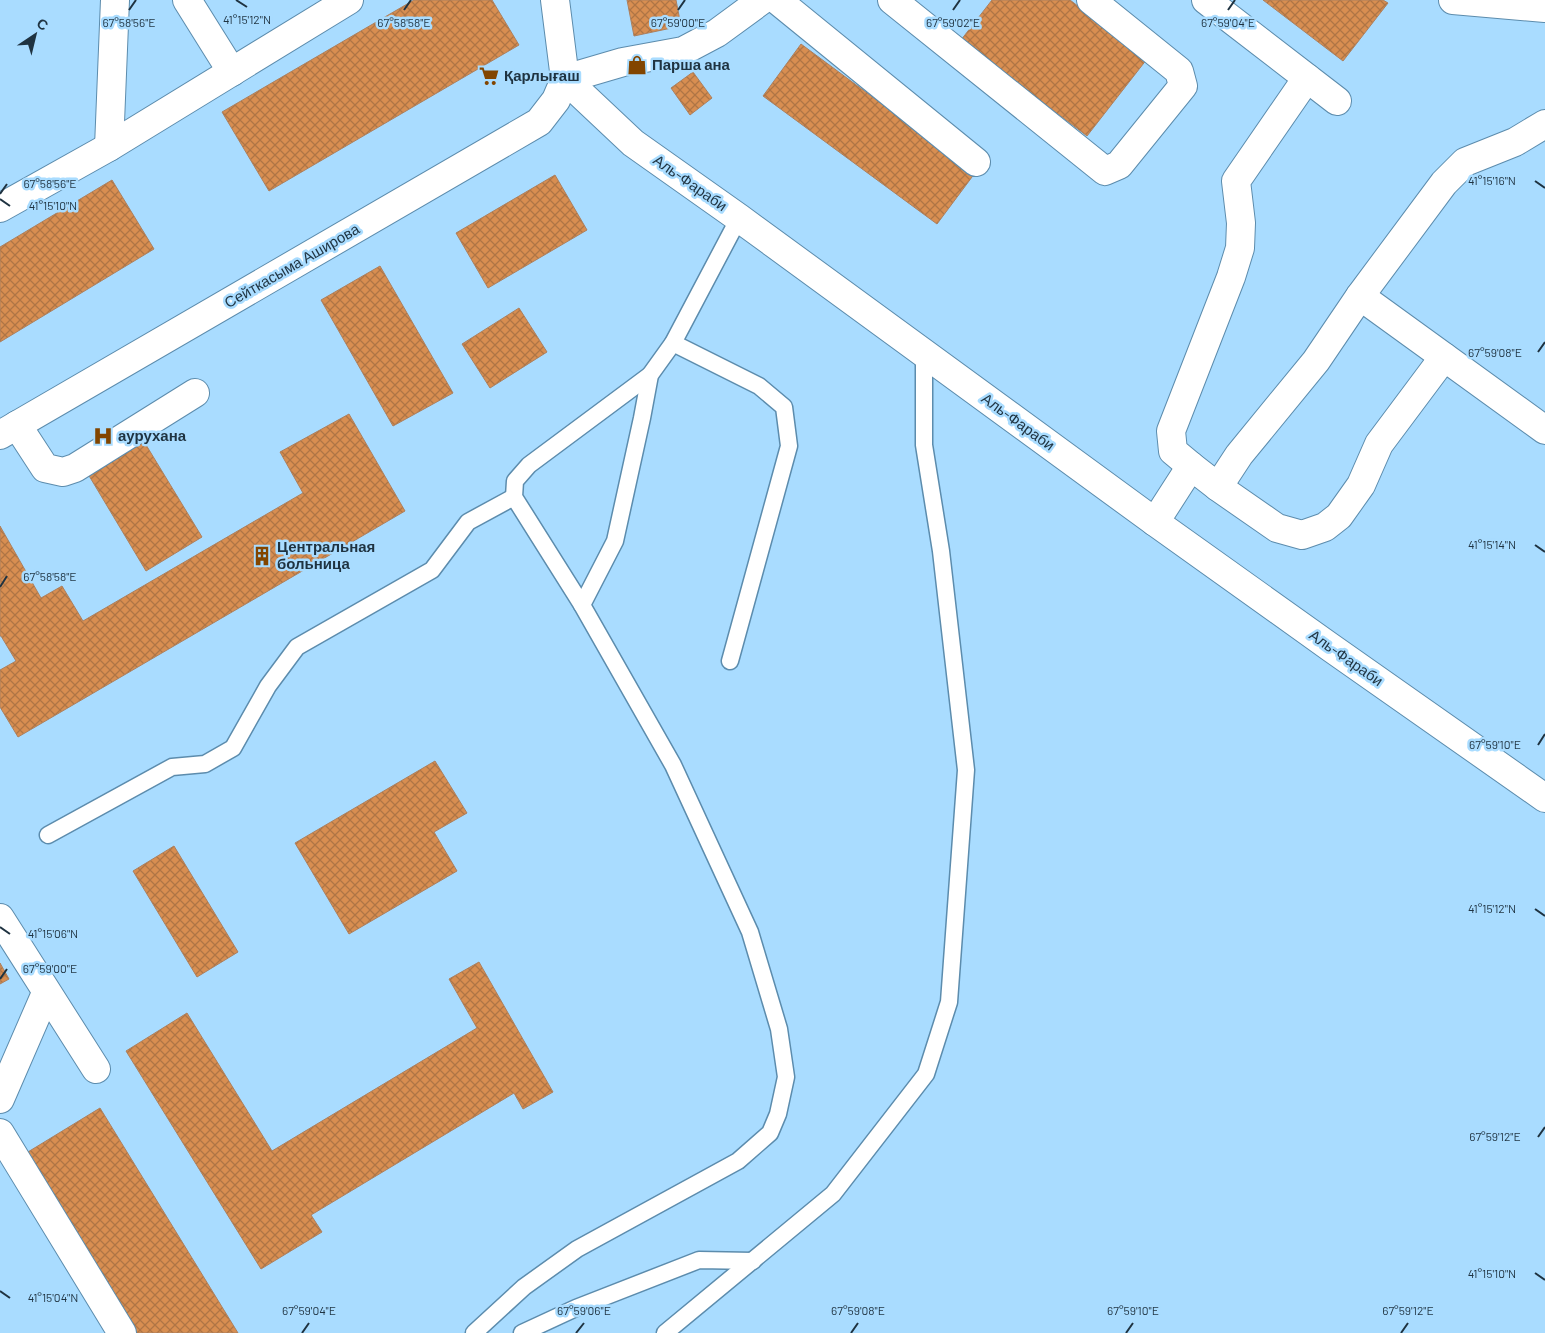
<svg xmlns="http://www.w3.org/2000/svg" width="1545" height="1333" viewBox="0 0 1545 1333" font-family="Barlow,sans-serif">
<style>
.building{fill:url(#building-cross-hatch);stroke:#ac805f}
.lines{fill:none;stroke-linecap:round;stroke-linejoin:round}
.service-casing{stroke:#5c8cad;stroke-width:19}
.minor-casing{stroke:#5c8cad;stroke-width:30}
.service{stroke:#fff;stroke-width:16}
.minor{stroke:#fff;stroke-width:28}
.ticks{fill:none;stroke:#1f3341;stroke-width:2}
.labels{text-anchor:middle;stroke-width:5;stroke-linejoin:round;paint-order:stroke}
.poi-label{font-size:15px;font-weight:bold;fill:#1f3341;stroke:#a9dcff;text-anchor:start}
.street-label{font-size:15px;fill:#1f3341;stroke:#a9dcff}
.ticks-label{font-size:12px;text-anchor:middle;fill:#1f3341;stroke:#a9dcff;stroke-width:5;stroke-linejoin:round;paint-order:stroke}
</style>
<defs>
<pattern id="building-cross-hatch" width="8" height="8" patternUnits="userSpaceOnUse" patternTransform="scale(1.25)"><rect width="8" height="8" fill="#d88e51"/><path d="M0 0l8 8M0 8l8-8" fill="none" stroke="#af7545"/></pattern>
</defs>
<rect width="100%" height="100%" fill="#a9dcff"/>
<g class="building">
<path d="M 414,0 L 492,0 L 519,45 L 269,191 L 222,112 Z"/>
<path d="M 627,0 L 676,0 L 681,26 L 634,36 Z"/>
<path d="M 992,0 L 1070,0 L 1147,59 L 1087,136 L 961,40 Z"/>
<path d="M 1263,0 L 1383,0 L 1388,3 L 1343,61 Z"/>
<path d="M 801,44 L 975,173 L 937,224 L 763,96 Z"/>
<path d="M 693,72 L 712,98 L 690,115 L 671,88 Z"/>
<path d="M 555,175 L 587,230 L 488,288 L 456,233 Z"/>
<path d="M 112,180 L 154,249 L 0,342 L 0,247 Z"/>
<path d="M 380,266 L 453,393 L 393,426 L 321,300 Z"/>
<path d="M 519,308 L 547,352 L 490,388 L 462,344 Z"/>
<path d="M 349,414 L 405,511 L 18,737 L 0,707 L 0,670 L 16,661 L 1,636 L 0,636 L 0,526 L 41,598 L 62,586 L 83,621 L 303,493 L 280,452 Z"/>
<path d="M 140,435 L 202,537 L 146,571 L 85,469 Z"/>
<path d="M 435,761 L 467,813 L 434,832 L 457,871 L 349,934 L 295,843 Z"/>
<path d="M 174,846 L 238,952 L 197,977 L 133,871 Z"/>
<path d="M 479,962 L 553,1092 L 523,1109 L 514,1093 L 311,1215 L 322,1232 L 261,1269 L 126,1051 L 187,1013 L 272,1151 L 477,1028 L 449,979 Z"/>
<path d="M 0,963 L 9,979 L 0,984 Z"/>
<path d="M 100,1108 L 238,1333 L 132,1333 L 23,1155 Z"/>
</g>
<g class="lines">
<defs>
<g id="service">
<path d="M 673,343 L 759,386 L 784,407 L 789,446 L 730,661"/>
<path d="M 582,605 L 514,497 L 515,481 L 529,465 L 650,375"/>
<path d="M 48,835 L 172,767 L 205,764 L 233,748 L 268,686 L 297,647 L 432,570 L 468,522 L 514,497"/>
<path d="M 474,1333 L 524,1287 L 577,1249 L 738,1161 L 770,1133 L 778,1114 L 786,1077 L 779,1029 L 750,932 L 673,765 L 582,605 L 615,541 L 642,418 L 650,375 L 673,343 L 739,218"/>
<path d="M 522,1333 L 576,1308 L 699,1260 L 753,1261"/>
<path d="M 665,1333 L 833,1194 L 926,1074 L 949,1002 L 966,770 L 941,551 L 924,445 L 924,353"/>
</g>
<g id="minor">
<path d="M 187,0 L 232,72"/>
<path d="M 555,0 L 565,79 L 633,143 L 739,218 L 1155,522 L 1330,647 L 1545,798"/>
<path d="M 777,0 L 976,162"/>
<path d="M 892,0 L 1105,171 L 1119,165 L 1183,86 L 1179,71 L 1091,0"/>
<path d="M 1206,0 L 1337,101"/>
<path d="M 1453,0 L 1545,8"/>
<path d="M 565,79 L 623,62 L 683,51 L 717,33 L 762,0"/>
<path d="M 109,147 L 115,0"/>
<path d="M 0,208 L 109,147 L 349,0"/>
<path d="M 1360,296 L 1545,430"/>
<path d="M 17,425 L 45,468 L 63,472 L 75,468 L 195,393"/>
<path d="M 0,435 L 539,122 L 556,100 L 565,79"/>
<path d="M 1191,466 L 1173,451 L 1171,431 L 1231,277 L 1240,248 L 1241,223 L 1236,181 L 1307,78"/>
<path d="M 1218,487 L 1277,528 L 1302,535 L 1325,527 L 1339,516 L 1361,485 L 1379,444 L 1444,357"/>
<path d="M 1155,522 L 1191,466 L 1218,487 L 1239,455 L 1316,361 L 1360,296 L 1444,183 L 1465,162 L 1515,142 L 1545,124"/>
<path d="M 0,918 L 96,1069"/>
<path d="M 0,1099 L 46,993"/>
<path d="M 0,1133 L 122,1333"/>
</g>
</defs>
<use href="#service" class="service-casing"/>
<use href="#minor" class="minor-casing"/>
<use href="#service" class="service"/>
<use href="#minor" class="minor"/>
</g>
<path class="ticks" d="M 236,0 L 247,7M 129,10 L 136,0M 404,10 L 411,0M 678,10 L 685,0M 953,10 L 960,0M 1228,10 L 1235,0M 1535,181 L 1545,188M 0,194 L 7,184M 0,199 L 10,206M 1538,352 L 1545,342M 1535,545 L 1545,552M 0,587 L 7,576M 1538,745 L 1545,734M 1535,909 L 1545,916M 0,927 L 10,934M 0,979 L 7,969M 1538,1137 L 1545,1127M 1535,1273 L 1545,1280M 0,1291 L 10,1298M 302,1333 L 309,1323M 576,1333 L 584,1323M 851,1333 L 858,1323M 1126,1333 L 1133,1323M 1401,1333 L 1408,1323"/>
<defs>
<symbol id="shop-bare" viewBox="-9 -9 18 18"><path d="M-5-2.5h2.3a2.7 3.5 0 0 1 5.4 0H5L5.5 6h-11ZM-1.5-2.5h3a1.5 2.3 0 0 0-3 0Z" fill="#824500" stroke="#a9dcff" stroke-width="2.5" paint-order="stroke"/></symbol>
<symbol id="supermarket-bare" viewBox="-9 -9 18 18"><path d="M-6-5.5h2.5l.6 2H6L4.5 2H-2.5L-4.4-4H-6ZM-1.5 3.2a1.3 1.3 0 1 0 .1 0ZM3 3.2a1.3 1.3 0 1 0 .1 0Z" fill="#824500" stroke="#a9dcff" stroke-width="2.5" paint-order="stroke"/></symbol>
<symbol id="hospital-bare" viewBox="-9 -9 18 18"><path d="M-5-5h3v3.5h4V-5h3V5h-3V1.5h-4V5h-3Z" fill="#824500" stroke="#a9dcff" stroke-width="2.5" paint-order="stroke"/></symbol>
<symbol id="building-bare" viewBox="-9 -9 18 18"><path d="M-4-6H4V6H1V3H-1V6H-4ZM-2.5-4.3h1.7v1.8h-1.7ZM.8-4.3h1.7v1.8H.8ZM-2.5-1h1.7V.8h-1.7ZM.8-1h1.7V.8H.8Z" fill="#824500" stroke="#a9dcff" stroke-width="2.5" paint-order="stroke"/></symbol>
</defs>
<g fill-rule="evenodd">
<use href="#shop-bare" x="623" y="51" width="28" height="28"/>
<use href="#supermarket-bare" x="475" y="62" width="28" height="28"/>
<use href="#hospital-bare" x="89" y="422" width="28" height="28"/>
<use href="#building-bare" x="248" y="542" width="28" height="28"/>
</g>
<g class="labels">
<g class="poi-label">
<text x="652" y="70">Парша ана</text>
<text x="504" y="81">Қарлығаш</text>
<text x="118" y="441">аурухана</text>
<text x="277" y="552">Центральная<tspan x="277" dy="17">больница</tspan></text>
</g>
<g class="street-label">
<text transform="translate(690 183) rotate(35)" y="5">Аль-Фараби</text>
<text transform="translate(292 266) rotate(-30)" y="5">Сейткасыма Аширова</text>
<text transform="translate(1018 422) rotate(36)" y="5">Аль-Фараби</text>
<text transform="translate(1346 658) rotate(35)" y="5">Аль-Фараби</text>
</g>
</g>
<g class="ticks-label">
<text x="247" y="24">41°15'12"N</text>
<text x="129" y="27">67°58'56"E</text>
<text x="404" y="27">67°58'58"E</text>
<text x="678" y="27">67°59'00"E</text>
<text x="953" y="27">67°59'02"E</text>
<text x="1228" y="27">67°59'04"E</text>
<text x="1492" y="185">41°15'16"N</text>
<text x="50" y="188">67°58'56"E</text>
<text x="53" y="210">41°15'10"N</text>
<text x="1495" y="357">67°59'08"E</text>
<text x="1492" y="549">41°15'14"N</text>
<text x="50" y="581">67°58'58"E</text>
<text x="1495" y="749">67°59'10"E</text>
<text x="1492" y="913">41°15'12"N</text>
<text x="53" y="938">41°15'06"N</text>
<text x="50" y="973">67°59'00"E</text>
<text x="1495" y="1141">67°59'12"E</text>
<text x="1492" y="1278">41°15'10"N</text>
<text x="53" y="1302">41°15'04"N</text>
<text x="309" y="1315">67°59'04"E</text>
<text x="584" y="1315">67°59'06"E</text>
<text x="858" y="1315">67°59'08"E</text>
<text x="1133" y="1315">67°59'10"E</text>
<text x="1408" y="1315">67°59'12"E</text>
</g>
<g transform="translate(35 35) rotate(35)" stroke="#a9dcff" stroke-width="4" paint-order="stroke">
<path d="M0-4L9 19L0 12L-9 19Z" fill="#1f3341"/>
<text y="-8" font-size="14" font-weight="bold" text-anchor="middle" fill="#1f3341">С</text>
</g>
</svg>
